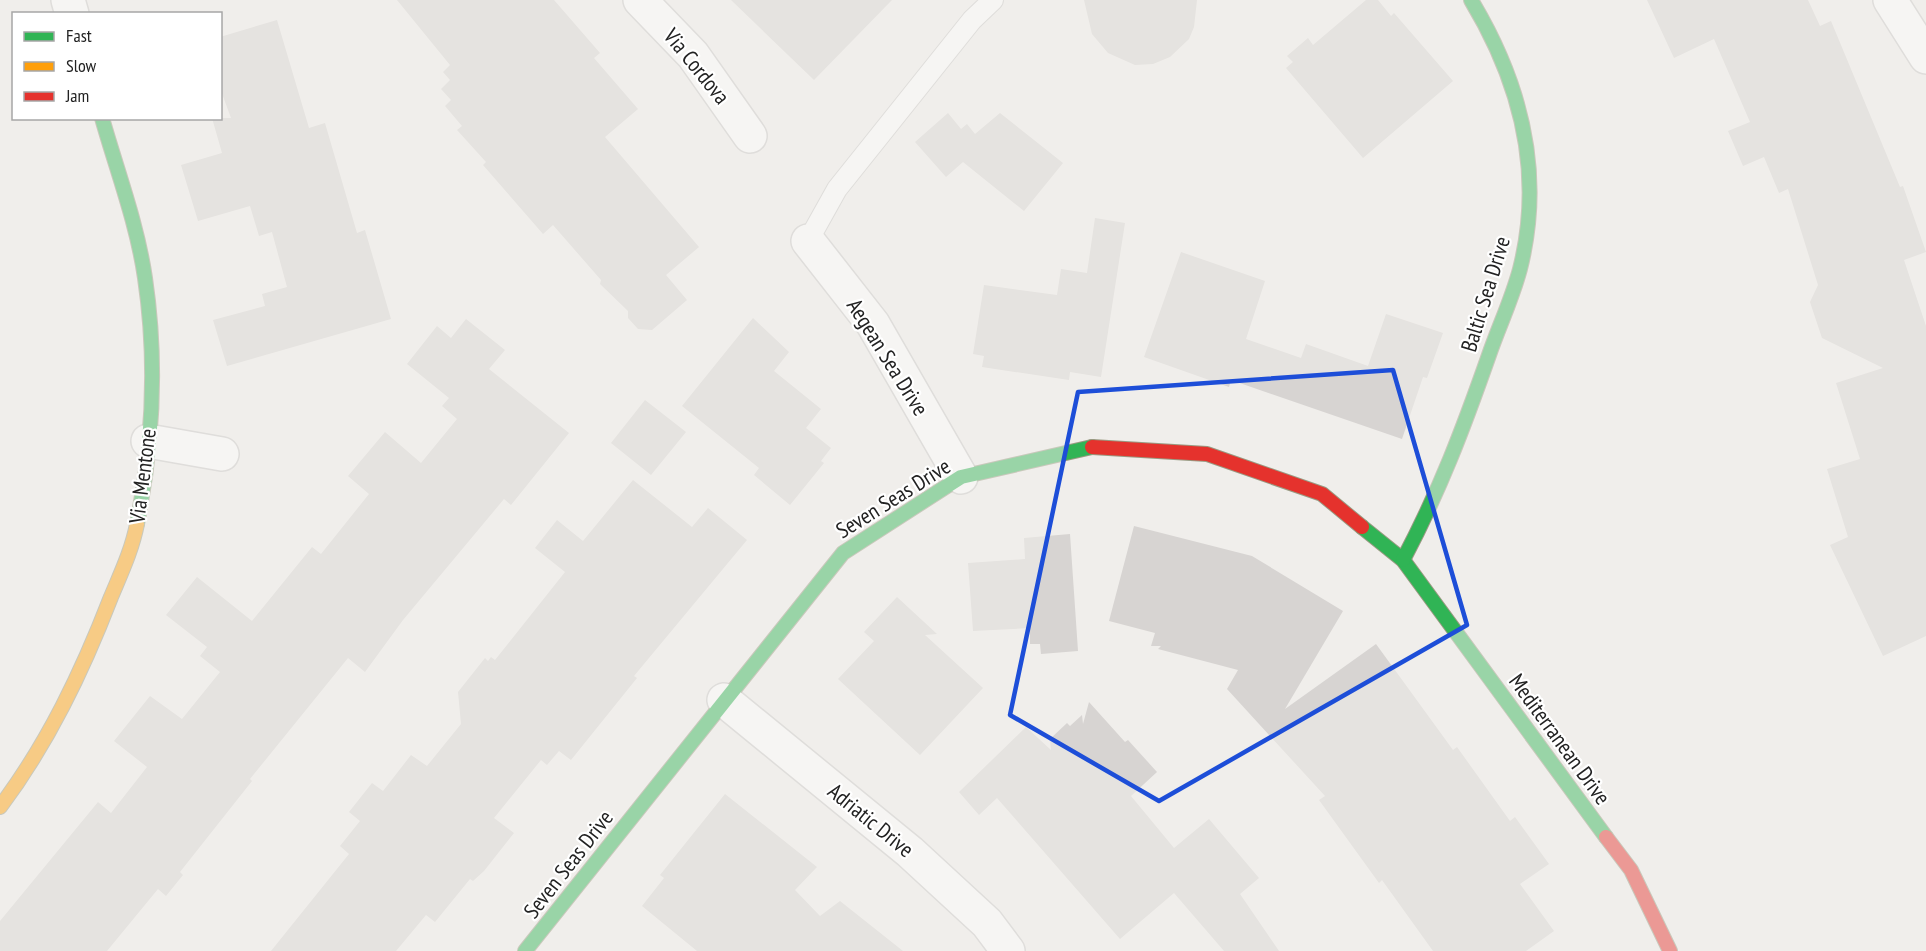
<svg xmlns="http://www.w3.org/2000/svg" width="1926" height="951" viewBox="0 0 1926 951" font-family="'PT Sans Narrow',sans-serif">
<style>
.building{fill:#d7d4d2}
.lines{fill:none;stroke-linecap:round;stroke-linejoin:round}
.lane-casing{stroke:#c9c8c7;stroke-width:22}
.street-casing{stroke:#c9c8c7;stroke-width:36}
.fast-casing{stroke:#999a82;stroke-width:16}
.slow-casing{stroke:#999a82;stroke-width:16}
.jam-casing{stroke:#999a82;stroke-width:16}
.lane{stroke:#fdfcfc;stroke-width:20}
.street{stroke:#fdfcfc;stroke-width:33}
.fast{stroke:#30b455;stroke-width:14}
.slow{stroke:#ff9f0a;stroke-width:14}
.jam{stroke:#e5322d;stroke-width:14}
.marked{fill:none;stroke:#1d4ed8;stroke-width:4.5;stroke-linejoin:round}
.labels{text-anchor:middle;stroke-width:4.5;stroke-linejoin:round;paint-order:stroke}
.street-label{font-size:22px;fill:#222;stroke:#fff}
</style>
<rect width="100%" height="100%" fill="#f0eeeb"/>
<g class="building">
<path d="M 397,0 L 554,0 L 600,53 L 594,58 L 638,109 L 605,137 L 699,247 L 666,275 L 687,300 L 652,330 L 638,329 L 628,318 L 628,311 L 600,284 L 601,280 L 553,225 L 543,234 L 483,165 L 486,162 L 457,130 L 462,126 L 445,106 L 451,100 L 441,89 L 450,80 L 443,72 L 450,65 Z"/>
<path d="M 731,0 L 892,0 L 814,80 Z"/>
<path d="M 1084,0 L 1197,0 L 1194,27 L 1189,39 L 1170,57 L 1153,64 L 1135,65 L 1108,53 L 1092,34 Z"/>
<path d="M 1366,0 L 1378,0 L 1391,16 L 1394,13 L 1453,81 L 1363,158 L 1286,68 L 1293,62 L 1287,56 L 1308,38 L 1313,45 Z"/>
<path d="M 1647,0 L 1808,0 L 1820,26 L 1831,21 L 1900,187 L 1903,186 L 1926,252 L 1904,260 L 1926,326 L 1926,636 L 1883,656 L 1830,545 L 1848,537 L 1827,469 L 1860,459 L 1836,383 L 1883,368 L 1822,338 L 1810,302 L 1818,285 L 1788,189 L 1779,193 L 1764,157 L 1743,166 L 1728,131 L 1750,122 L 1714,39 L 1674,58 Z"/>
<path d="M 277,20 L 309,128 L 325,123 L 357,233 L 365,230 L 391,319 L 227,366 L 213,320 L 265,306 L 262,294 L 287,287 L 272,232 L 259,236 L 250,206 L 198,221 L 181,165 L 222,153 L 212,118 L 231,118 L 220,88 L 220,37 Z"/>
<path d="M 948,113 L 961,129 L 967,124 L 975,134 L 1000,113 L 1063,163 L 1024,211 L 963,162 L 946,177 L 915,142 Z"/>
<path d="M 1095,218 L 1125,223 L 1101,377 L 1070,372 L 1069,380 L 982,367 L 984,356 L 973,354 L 984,285 L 1057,295 L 1061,269 L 1087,273 Z"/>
<path d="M 1181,252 L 1265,281 L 1246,339 L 1301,358 L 1306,344 L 1368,366 L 1386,314 L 1443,333 L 1427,378 L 1423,377 L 1402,439 L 1231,380 L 1229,387 L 1144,357 Z"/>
<path d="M 753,318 L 789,352 L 774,371 L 821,409 L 806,428 L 831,448 L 821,461 L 824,463 L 790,505 L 754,475 L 759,468 L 682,406 Z"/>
<path d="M 466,319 L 505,350 L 489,369 L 569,433 L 511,505 L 504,499 L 403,620 L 365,672 L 348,658 L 250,779 L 252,781 L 180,872 L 183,875 L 166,896 L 158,889 L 107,951 L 0,951 L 0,921 L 98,802 L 111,813 L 147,767 L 114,741 L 150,696 L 182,719 L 220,672 L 200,656 L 207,647 L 166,615 L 197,577 L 252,621 L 312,547 L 321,554 L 369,494 L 348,476 L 385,432 L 421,463 L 457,419 L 442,406 L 449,398 L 407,364 L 437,326 L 451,338 Z"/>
<path d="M 645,400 L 686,432 L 651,475 L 611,443 Z"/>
<path d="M 633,480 L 692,527 L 708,508 L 747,540 L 634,676 L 637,678 L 571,760 L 559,751 L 547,765 L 541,760 L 494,818 L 514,833 L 484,871 L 473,881 L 470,879 L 435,922 L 426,915 L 396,951 L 271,951 L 349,854 L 340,846 L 360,821 L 349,812 L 372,783 L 383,791 L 411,755 L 427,766 L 461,724 L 458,692 L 485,658 L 488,661 L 491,657 L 495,660 L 565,572 L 535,548 L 557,520 L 583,541 Z"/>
<path d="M 1134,526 L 1252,556 L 1343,611 L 1285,709 L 1376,644 L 1453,750 L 1457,747 L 1510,821 L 1515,817 L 1549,864 L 1520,884 L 1554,931 L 1526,951 L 1433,951 L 1382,880 L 1379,883 L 1319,800 L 1325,796 L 1227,689 L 1238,670 L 1158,649 L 1161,646 L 1151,646 L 1155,633 L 1109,621 Z"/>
<path d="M 1070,534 L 1078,651 L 1041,654 L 1040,644 L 1030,644 L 1030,628 L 973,631 L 968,563 L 1025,559 L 1024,538 Z"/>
<path d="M 897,597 L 937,634 L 925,635 L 983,688 L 920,755 L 838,679 L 874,641 L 864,632 Z"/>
<path d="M 1089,702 L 1125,742 L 1128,740 L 1157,772 L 1131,796 L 1174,848 L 1209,819 L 1259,878 L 1240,894 L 1279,951 L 1224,951 L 1174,893 L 1120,939 L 997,798 L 979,815 L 959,792 L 1026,727 L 1051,750 L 1050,739 L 1067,723 L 1070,726 L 1082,715 L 1083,724 Z"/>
<path d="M 725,794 L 817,867 L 795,890 L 820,916 L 840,901 L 903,951 L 697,951 L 642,906 L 664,878 L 660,875 Z"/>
</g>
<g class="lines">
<defs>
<path id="lane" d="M 808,241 L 837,189 L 972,20 L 993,0"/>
<g id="street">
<path d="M 68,0 L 72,14"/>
<path d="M 640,0 L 693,55 L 750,136"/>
<path d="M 1890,0 L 1926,57"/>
<path d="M 808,241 L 873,324 L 961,477"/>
<path d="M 148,441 L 222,454"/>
<path d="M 724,700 L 910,852 L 987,923 L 1008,951"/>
</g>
<g id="fast">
<path d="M 102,118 C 117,171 137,223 145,278 C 157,359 153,444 137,524"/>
<path d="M 1362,527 L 1403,560 L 1606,837"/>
<path d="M 1403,560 C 1440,490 1463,429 1489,355 C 1499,326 1512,299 1520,269 C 1544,174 1521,83 1471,0"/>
<path d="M 525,951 L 843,553 L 961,477 L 1092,447"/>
</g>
<path id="slow" d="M 0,807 C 48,743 82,672 111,597 C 121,573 132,550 137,524"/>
<g id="jam">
<path d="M 1092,447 L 1207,454 L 1322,494 L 1362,527"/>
<path d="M 1606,837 L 1631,870 L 1670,951"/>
</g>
</defs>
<use href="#lane" class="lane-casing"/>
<use href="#street" class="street-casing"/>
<use href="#fast" class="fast-casing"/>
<use href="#slow" class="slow-casing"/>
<use href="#jam" class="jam-casing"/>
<use href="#lane" class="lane"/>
<use href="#street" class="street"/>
<use href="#fast" class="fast"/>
<use href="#slow" class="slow"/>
<use href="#jam" class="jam"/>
</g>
<path d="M0 0H1926V951H0ZM 1393,370 L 1467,625 L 1159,801 L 1010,715 L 1078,392 Z" fill="#f0eeeb" fill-opacity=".55" fill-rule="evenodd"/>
<path class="marked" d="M 1393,370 L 1467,625 L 1159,801 L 1010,715 L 1078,392 Z"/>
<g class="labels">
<g class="street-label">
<text transform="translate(697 66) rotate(51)" y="8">Via Cordova</text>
<text transform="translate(1485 294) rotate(-73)" y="8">Baltic Sea Drive</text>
<text transform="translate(888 357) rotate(58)" y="8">Aegean Sea Drive</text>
<text transform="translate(142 476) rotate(-83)" y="8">Via Mentone</text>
<text transform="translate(893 498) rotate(-32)" y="8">Seven Seas Drive</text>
<text transform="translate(1560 739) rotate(54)" y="8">Mediterranean Drive</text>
<text transform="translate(871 820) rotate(39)" y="8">Adriatic Drive</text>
<text transform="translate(568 864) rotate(-52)" y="8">Seven Seas Drive</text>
</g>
</g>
<rect x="12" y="12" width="210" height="108" fill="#ffffff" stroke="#a7a7a7" stroke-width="1.5"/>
<rect x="24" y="32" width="30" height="9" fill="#30b455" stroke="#a7a7a7" stroke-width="1.5"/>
<text x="66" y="42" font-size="18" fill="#222222">Fast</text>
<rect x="24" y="62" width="30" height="9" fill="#ff9f0a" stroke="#a7a7a7" stroke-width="1.5"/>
<text x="66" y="72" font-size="18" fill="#222222">Slow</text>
<rect x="24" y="92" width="30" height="9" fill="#e5322d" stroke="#a7a7a7" stroke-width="1.5"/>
<text x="66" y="102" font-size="18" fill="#222222">Jam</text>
</svg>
